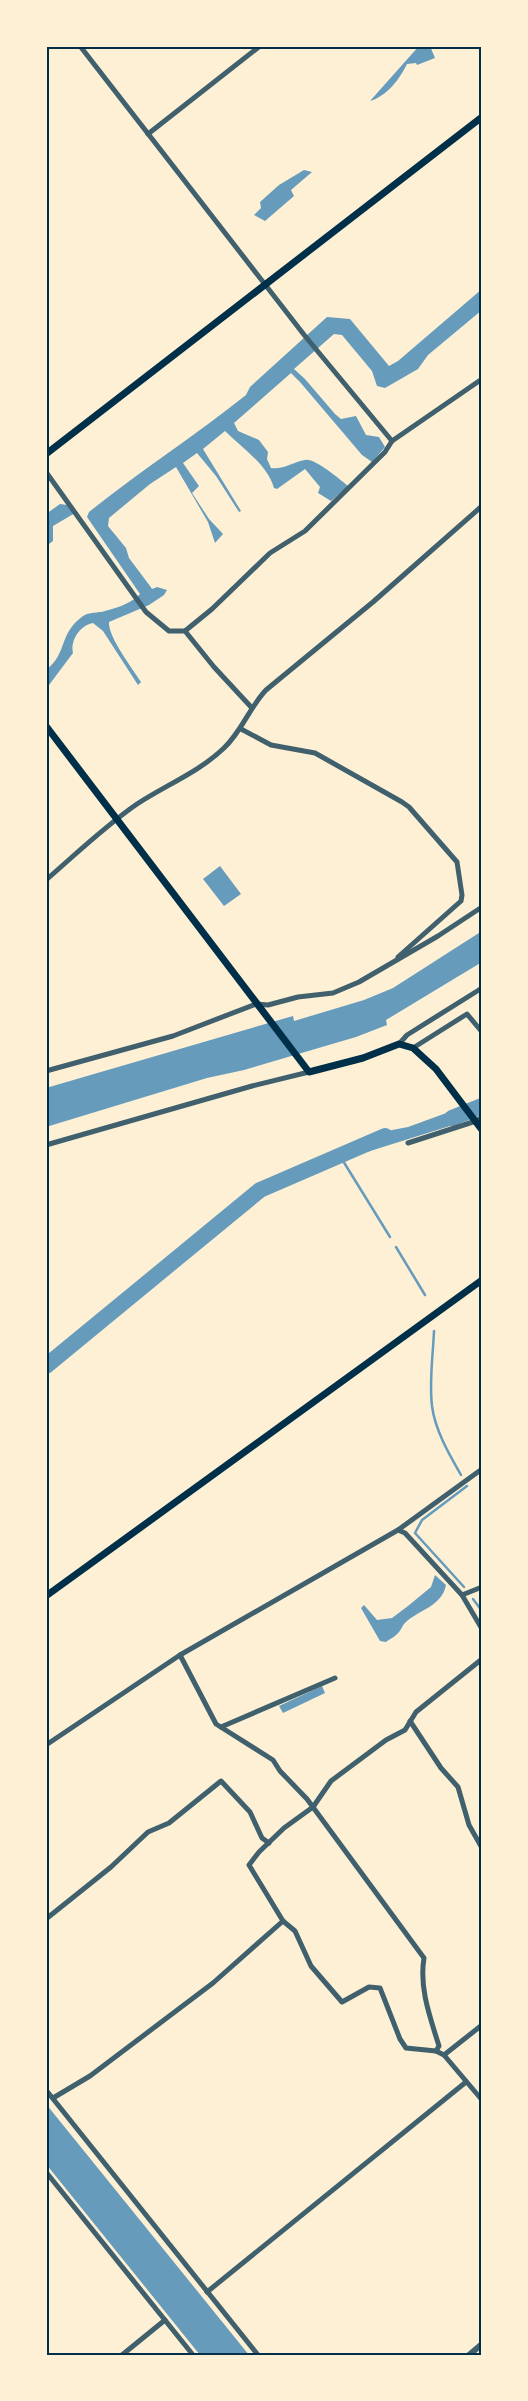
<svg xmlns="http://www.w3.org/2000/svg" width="528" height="2401" viewBox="0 0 528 2401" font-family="Montserrat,sans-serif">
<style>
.water{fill:#669bbc}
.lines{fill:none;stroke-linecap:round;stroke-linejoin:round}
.stream{stroke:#669bbc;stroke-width:2.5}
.river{stroke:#669bbc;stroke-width:16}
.minor{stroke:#3f606c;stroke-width:5}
.tertiary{stroke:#3f606c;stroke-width:6}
.secondary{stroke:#003049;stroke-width:7}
.neatline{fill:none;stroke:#003049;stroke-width:2}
</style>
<rect width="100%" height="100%" fill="#fdf0d5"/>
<g class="water">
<path d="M 419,46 L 430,46 L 435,58 L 417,65 L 416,63 L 407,64 C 399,80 387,96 370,101 Z"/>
<path d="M 304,170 L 312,172 L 291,190 L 294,196 L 265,221 L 254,215 L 261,208 L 260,202 L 279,185 Z"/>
<path d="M 482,289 L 482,310 L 428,355 L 418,369 L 385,388 L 377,386 L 372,371 L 342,335 L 334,334 L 294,369 L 305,379 L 335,414 L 341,419 L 356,416 L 366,435 L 379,437 L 385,447 L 372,462 L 362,455 L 300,382 L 291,373 L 234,423 L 238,431 L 259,440 L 268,452 L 267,459 L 271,468 C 283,470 293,462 305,460 C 315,458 339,479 348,486 L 331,501 L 318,493 L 320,487 L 305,469 L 277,489 L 274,488 C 267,464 242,448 225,431 L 203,449 L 241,511 L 239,512 L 216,476 L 197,453 L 183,463 L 199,486 L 192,493 L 209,519 L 223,534 L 215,543 L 208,522 L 176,467 L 150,484 L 109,518 L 108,526 L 126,548 L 129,558 L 150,586 L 152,589 L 157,587 L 167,590 L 164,595 L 149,605 L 109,622 C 108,637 133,669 141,682 L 138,685 L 103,631 L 93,623 C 80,625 70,641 73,653 L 46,689 L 46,670 C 68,653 58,634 83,616 C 89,612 98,613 105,611 C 117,608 132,603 140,594 L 87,517 L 89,512 C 140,471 195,436 246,395 L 250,387 L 327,317 L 350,319 L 389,366 L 398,361 Z"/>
<path d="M 60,504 L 67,505 L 75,513 L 53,526 L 53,541 L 46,546 L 46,514 Z"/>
<path d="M 220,866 L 241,894 L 224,906 L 203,879 Z"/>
<path d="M 482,931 L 482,962 L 386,1020 L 387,1025 L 356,1037 L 244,1070 L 207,1078 L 46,1127 L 46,1088 L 293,1016 L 294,1021 L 364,1000 L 393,988 Z"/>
<path d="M 460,1108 L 469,1120 L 367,1152 L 362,1141 L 387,1131 L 408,1127 Z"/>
<path d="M 435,1575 L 446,1585 C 442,1606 419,1610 406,1622 C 402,1625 402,1629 399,1632 C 396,1636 390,1639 386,1642 L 380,1641 L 361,1608 L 364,1605 L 377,1620 L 392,1618 L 408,1606 L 431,1587 Z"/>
<path d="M 322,1686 L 325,1693 L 283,1713 L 279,1706 Z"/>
<path d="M 46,2104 L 249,2355 L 200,2355 L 46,2164 Z"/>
</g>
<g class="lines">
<g class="stream">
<path d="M 340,1156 L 390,1237"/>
<path d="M 396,1247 L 425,1295"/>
<path d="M 434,1331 C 433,1356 429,1381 432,1406 C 435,1430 449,1454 461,1475"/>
<path d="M 464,1587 L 415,1533 L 422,1520 L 467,1486"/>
<path d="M 473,1599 L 482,1611"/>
</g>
<g class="river">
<path d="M 452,1118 L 482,1106"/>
<path d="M 46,1366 L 260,1190 L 385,1136"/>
</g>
<g class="minor">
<path d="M 80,46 L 305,336 L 392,441"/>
<path d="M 148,134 L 260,46"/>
<path d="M 46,472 L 146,612 L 169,631 L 185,631 L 212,609 L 270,553 L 305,531 L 385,452 L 392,441 L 482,379"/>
<path d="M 185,631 L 214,667 L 252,708"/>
<path d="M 241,729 L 271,745 L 315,753 L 402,802 L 409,807 L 457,862 L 462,895 L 461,901 L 398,957"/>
<path d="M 46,880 C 76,854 105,826 137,804 C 166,785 199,772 224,748 C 242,731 249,708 266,690 L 373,602 L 482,506"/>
<path d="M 399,1044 L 407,1035 L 482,988"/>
<path d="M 413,1048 L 467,1014 L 482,1032"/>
<path d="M 46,1071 L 173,1036 L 256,1004 L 268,1005 L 298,997 L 333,993 L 359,982 L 438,936 L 482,907"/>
<path d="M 408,1143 L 476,1121 L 482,1117"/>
<path d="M 46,1145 L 252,1086 L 309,1072"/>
<path d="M 398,1530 L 405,1533 L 462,1595 L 482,1629"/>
<path d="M 462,1595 L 482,1587"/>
<path d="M 180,1655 L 216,1724 L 273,1760 L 280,1771 L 307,1799 L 424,1958 C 419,1988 430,2017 439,2046 L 436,2051 L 444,2055 L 482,2100"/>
<path d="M 410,1721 L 441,1768 L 458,1787 L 469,1825 L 482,1848"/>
<path d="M 221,1727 L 335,1678"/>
<path d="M 46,1745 L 180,1655 L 398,1530 L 482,1469"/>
<path d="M 482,1885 L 482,1889"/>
<path d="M 46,1919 L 111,1867 L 148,1832 L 169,1823 L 221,1781 L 250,1812 L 262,1838 L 269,1843"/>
<path d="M 436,2051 L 406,2048 L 400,2039 L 380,1988 L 369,1987 L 342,2002 L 311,1966 L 295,1931 L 283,1921 L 249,1865 L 259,1852 L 284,1828 L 313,1807 L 331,1781 L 386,1740 L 405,1730 L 416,1712 L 482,1659"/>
<path d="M 444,2055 L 482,2025"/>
<path d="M 46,2090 L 258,2355"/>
<path d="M 53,2098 L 90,2076 L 213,1983 L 283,1921"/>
<path d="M 46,2172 L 193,2355"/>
<path d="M 207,2292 L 466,2082"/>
<path d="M 122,2355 L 165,2320"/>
</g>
<path class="tertiary" d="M 469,2355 L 482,2344"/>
<g class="secondary">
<path d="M 46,454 L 482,117"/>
<path d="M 46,726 L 309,1072 L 363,1058 L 399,1044 L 413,1048 L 436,1069 L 482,1130"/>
<path d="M 46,1596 L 482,1280"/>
</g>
</g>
<rect width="528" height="2401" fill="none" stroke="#fdf0d5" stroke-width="95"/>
<rect x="48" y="48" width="432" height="2306" class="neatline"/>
</svg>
